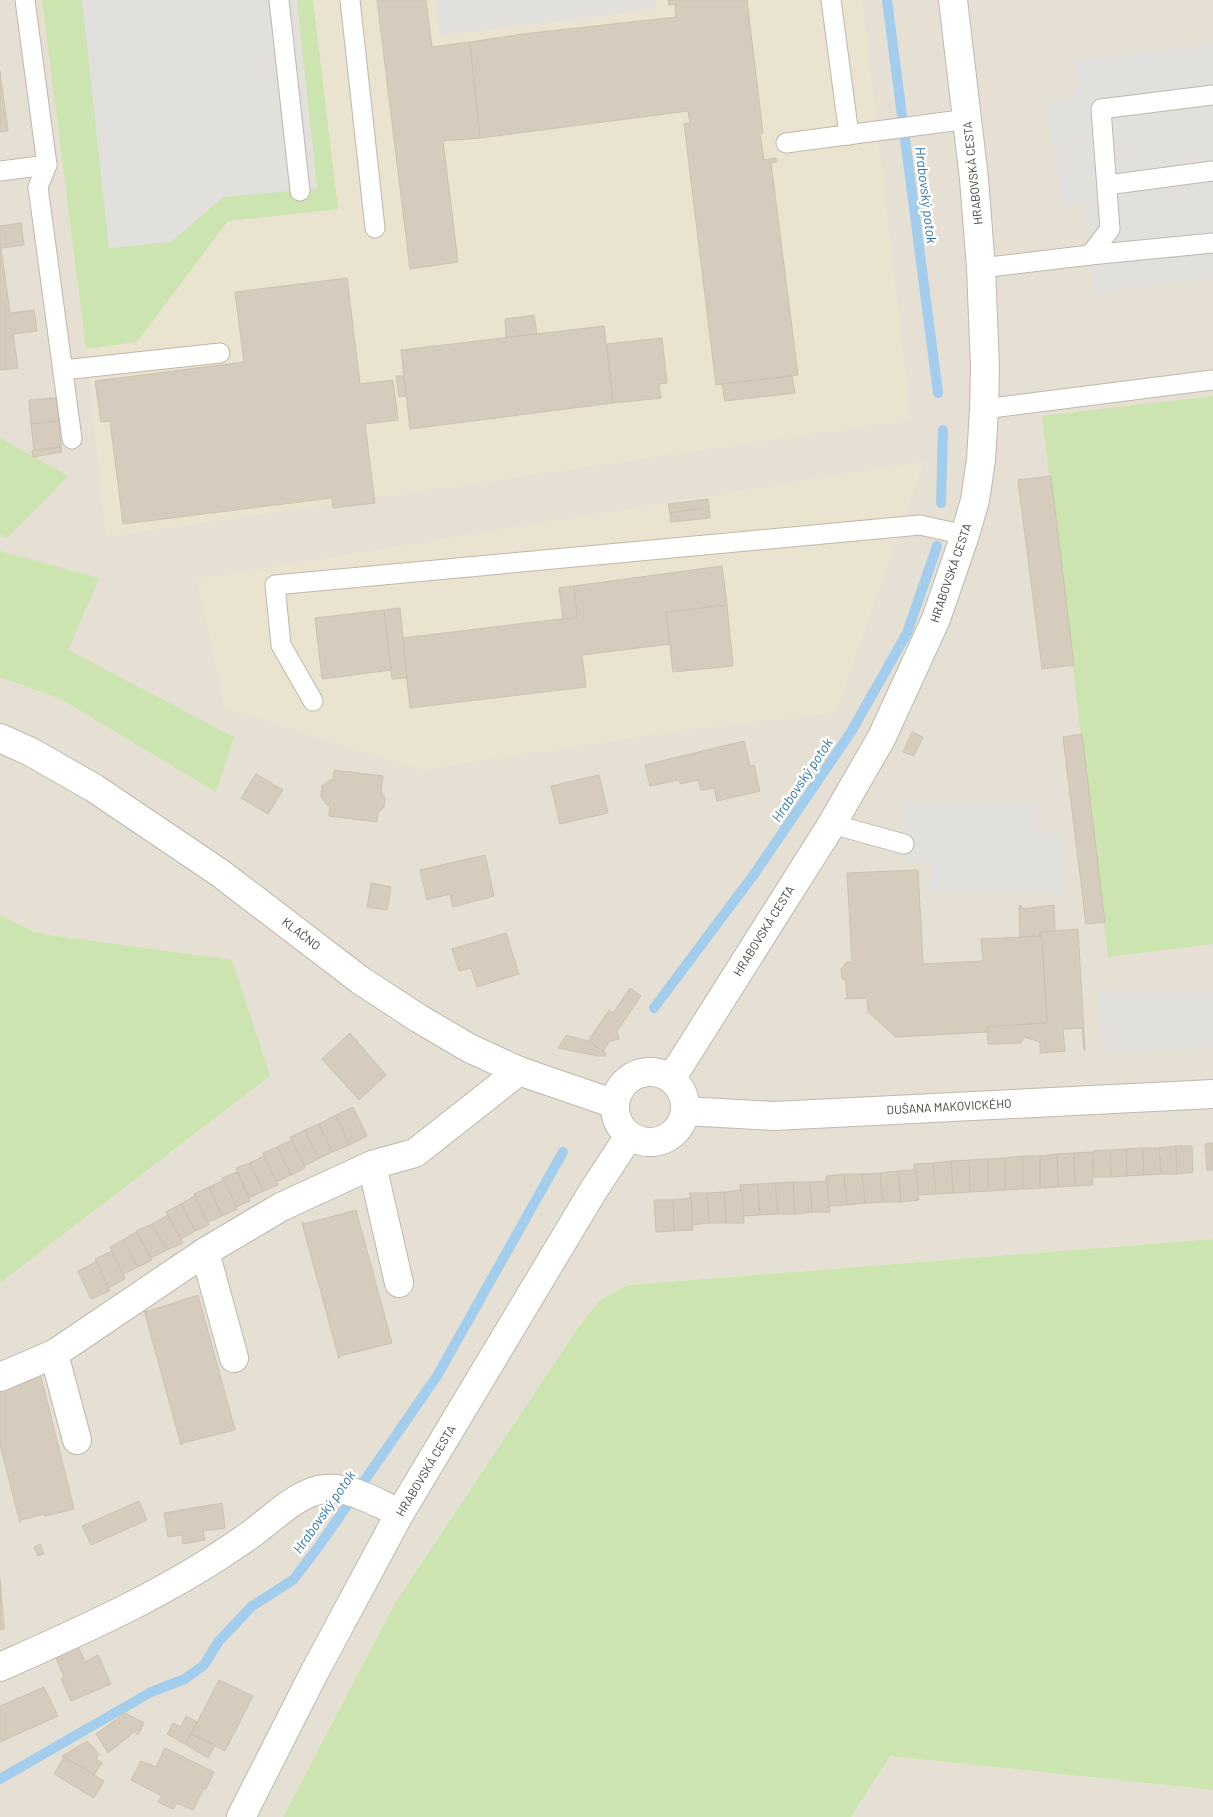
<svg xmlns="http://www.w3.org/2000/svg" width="1213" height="1817" viewBox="0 0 1213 1817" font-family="Barlow,sans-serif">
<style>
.residential{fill:#e5e0d3}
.education{fill:#eae3cf}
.green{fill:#cce4af}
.parking{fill:#e2e0dd}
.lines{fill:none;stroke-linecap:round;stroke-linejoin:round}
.stream{stroke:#a3cdec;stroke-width:10}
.building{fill:#d5ccbe;stroke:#cdc1ae}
.service-casing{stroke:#bfb8ab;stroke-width:21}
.minor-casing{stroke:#bfb8ab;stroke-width:30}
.service{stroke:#fff;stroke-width:19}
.minor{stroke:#fff;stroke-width:28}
.labels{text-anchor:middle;stroke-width:5;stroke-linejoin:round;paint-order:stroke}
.street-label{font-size:12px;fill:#433e35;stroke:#fff}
.water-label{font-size:14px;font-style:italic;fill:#3476a9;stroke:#fff}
</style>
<rect width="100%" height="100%" fill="#f1eee5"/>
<g class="residential">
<path d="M 0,0 L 1213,0 L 1213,1239 L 628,1285 L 577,1329 L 395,1603 L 283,1817 L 0,1817 L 0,1283 L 270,1076 L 231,960 L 37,933 L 0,915 Z"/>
<path d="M 890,1756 L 1213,1790 L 1213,1817 L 851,1817 Z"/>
</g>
<g class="education">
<path d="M 42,0 L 862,0 L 911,420 L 106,537 L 86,349 Z"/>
<path d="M 924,461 L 836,713 L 686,730 L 421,770 L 225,708 L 197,579 Z"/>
</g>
<g class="green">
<path d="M 42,0 L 313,0 L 338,209 L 228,221 L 137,342 L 86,349 Z"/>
<path d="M 1213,396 L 1213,944 L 1108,957 L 1042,416 Z"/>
<path d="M 0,438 L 68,476 L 7,538 L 0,534 Z"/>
<path d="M 0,551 L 99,578 L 68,650 L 234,737 L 216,792 L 61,699 L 0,677 Z"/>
<path d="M 0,915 L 37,933 L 232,960 L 270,1076 L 0,1283 Z"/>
<path d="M 1213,1239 L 1213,1790 L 890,1756 L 851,1817 L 283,1817 L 395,1603 L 577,1329 L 600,1300 L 628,1285 Z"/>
</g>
<g class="parking">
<path d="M 82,0 L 297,0 L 317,189 L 223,197 L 171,242 L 109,248 Z"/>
<path d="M 436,0 L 656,0 L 656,9 L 440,36 Z"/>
<path d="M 1213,43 L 1213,278 L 1094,293 L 1085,203 L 1062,206 L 1047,100 L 1070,97 L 1078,87 L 1075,61 Z"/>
<path d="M 904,802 L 1036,803 L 1035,826 L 1062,838 L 1061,894 L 932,892 L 932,863 L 904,862 Z"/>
<path d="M 1100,990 L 1213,992 L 1213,1047 L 1103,1054 Z"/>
</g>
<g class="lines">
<g class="stream">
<path d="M 887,0 L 938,393"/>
<path d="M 941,503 L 943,430"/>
<path d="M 654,1008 L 755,873 L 851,732 L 907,633 L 937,546"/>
<path d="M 0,1779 L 151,1692 L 185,1679 L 204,1665 L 219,1641 L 252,1606 L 293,1580 L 319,1546 L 437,1376 L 563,1152"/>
</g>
</g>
<g class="building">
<path d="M 377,0 L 426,0 L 432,47 L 470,42 L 480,138 L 443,141 L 458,262 L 410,269 Z"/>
<path d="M 668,0 L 747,0 L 763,133 L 760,134 L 764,160 L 776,158 L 777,162 L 771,163 L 798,375 L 716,385 L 684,124 L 690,123 L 688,111 L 480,138 L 470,42 L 523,34 L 676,17 L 675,4 L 669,5 Z"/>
<path d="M 0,71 L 8,131 L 0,132 Z"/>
<path d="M 21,223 L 24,245 L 1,248 L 10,313 L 34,310 L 37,331 L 13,334 L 18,368 L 0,370 L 0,226 Z"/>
<path d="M 347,278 L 360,384 L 393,380 L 398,420 L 365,424 L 375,503 L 333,508 L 332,498 L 123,524 L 110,421 L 101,422 L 95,381 L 244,362 L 235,292 Z"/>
<path d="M 534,315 L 537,334 L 506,337 L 505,319 Z"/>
<path d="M 604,326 L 613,403 L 410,429 L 401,350 Z"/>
<path d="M 662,338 L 667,383 L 659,384 L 661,398 L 613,403 L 607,344 Z"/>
<path d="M 396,376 L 404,376 L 406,396 L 399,397 Z"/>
<path d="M 792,376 L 795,393 L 725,401 L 722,384 Z"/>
<path d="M 56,398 L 59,421 L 31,424 L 29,400 Z"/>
<path d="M 59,421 L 61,447 L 34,450 L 31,424 Z"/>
<path d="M 61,447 L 62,452 L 33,457 L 32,451 Z"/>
<path d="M 1051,476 L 1074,665 L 1042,669 L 1018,480 Z"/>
<path d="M 708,499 L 709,507 L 670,513 L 668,504 Z"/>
<path d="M 709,507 L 710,518 L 671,522 L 670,513 Z"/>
<path d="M 722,566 L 727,605 L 666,612 L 670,644 L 582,655 L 586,687 L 410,708 L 402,638 L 577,617 L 574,586 Z"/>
<path d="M 574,586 L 577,617 L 563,619 L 559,588 Z"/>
<path d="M 727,605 L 733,666 L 673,672 L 666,612 Z"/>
<path d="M 400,608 L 407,678 L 392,679 L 384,610 Z"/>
<path d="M 384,610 L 391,670 L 322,679 L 315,618 Z"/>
<path d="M 912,732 L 923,737 L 914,756 L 903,752 Z"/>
<path d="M 1082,734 L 1105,922 L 1086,924 L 1063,737 Z"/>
<path d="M 744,741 L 750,766 L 754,765 L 760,791 L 717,801 L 714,788 L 701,790 L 698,780 L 680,784 L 679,780 L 650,786 L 645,765 Z"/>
<path d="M 334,770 L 383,776 L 381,792 L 385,798 L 384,807 L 378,813 L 377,822 L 329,816 L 330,805 L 327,805 L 321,797 L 322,786 L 330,780 L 333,781 Z"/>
<path d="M 256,774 L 283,790 L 268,814 L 241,798 Z"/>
<path d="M 599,775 L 608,813 L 560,824 L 551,786 Z"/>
<path d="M 485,855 L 494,896 L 453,907 L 450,894 L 427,900 L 420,870 Z"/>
<path d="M 918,870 L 923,964 L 983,961 L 981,939 L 1042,936 L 1047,1023 L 987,1027 L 987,1032 L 896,1037 L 868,1012 L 867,998 L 845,999 L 847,997 L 846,980 L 842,979 L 841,969 L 847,962 L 852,962 L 847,873 Z"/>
<path d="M 371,883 L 391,887 L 387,910 L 367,907 Z"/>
<path d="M 1019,905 L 1022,906 L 1022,909 L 1054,905 L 1055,931 L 1040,932 L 1040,936 L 1020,937 Z"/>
<path d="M 1078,929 L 1085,1050 L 1084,1050 L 1082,1028 L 1063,1029 L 1065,1051 L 1040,1053 L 1040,1042 L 1024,1037 L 1021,1043 L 988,1044 L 987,1027 L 1047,1023 L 1042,936 L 1040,936 L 1040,932 Z"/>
<path d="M 506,933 L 519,974 L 477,987 L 471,968 L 459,971 L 452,949 Z"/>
<path d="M 630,988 L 641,996 L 617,1031 L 619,1039 L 610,1041 L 603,1051 L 588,1041 L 609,1010 L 613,1013 Z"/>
<path d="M 350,1033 L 386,1075 L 359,1100 L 322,1059 Z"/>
<path d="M 566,1035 L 588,1041 L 606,1053 L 605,1056 L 598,1056 L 558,1048 Z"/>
<path d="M 353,1107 L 367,1136 L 349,1145 L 336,1115 Z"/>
<path d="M 336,1115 L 349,1145 L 332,1152 L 319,1124 Z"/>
<path d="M 319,1124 L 332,1152 L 318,1159 L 305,1130 Z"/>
<path d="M 305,1130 L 318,1159 L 304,1166 L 290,1137 Z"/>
<path d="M 292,1140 L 305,1168 L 291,1175 L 277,1147 Z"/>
<path d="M 1213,1143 L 1213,1170 L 1207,1170 L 1205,1144 Z"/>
<path d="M 1176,1146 L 1177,1174 L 1161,1174 L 1159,1148 Z"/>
<path d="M 1176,1146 L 1192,1146 L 1193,1172 L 1177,1174 Z"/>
<path d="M 277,1147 L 291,1175 L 276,1182 L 263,1153 Z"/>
<path d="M 1143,1148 L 1144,1175 L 1127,1176 L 1126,1149 Z"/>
<path d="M 1143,1148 L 1159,1148 L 1161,1174 L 1144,1175 Z"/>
<path d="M 1126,1149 L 1127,1176 L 1111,1177 L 1110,1150 Z"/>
<path d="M 1110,1150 L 1111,1177 L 1094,1177 L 1093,1151 Z"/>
<path d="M 1092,1152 L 1093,1185 L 1075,1186 L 1074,1153 Z"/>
<path d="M 1074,1153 L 1075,1186 L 1058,1187 L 1057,1154 Z"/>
<path d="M 1057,1154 L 1058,1187 L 1040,1188 L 1040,1156 Z"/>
<path d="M 264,1156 L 278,1185 L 263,1191 L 250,1163 Z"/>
<path d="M 1023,1156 L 1023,1189 L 1005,1190 L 1005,1158 Z"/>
<path d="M 1023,1156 L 1040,1156 L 1040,1188 L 1023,1189 Z"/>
<path d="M 1005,1158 L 1005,1190 L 988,1191 L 988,1159 Z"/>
<path d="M 988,1159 L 988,1191 L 970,1192 L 969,1160 Z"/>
<path d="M 969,1160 L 970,1192 L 953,1193 L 951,1161 Z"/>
<path d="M 951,1161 L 953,1193 L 936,1194 L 933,1163 Z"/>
<path d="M 250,1163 L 263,1191 L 249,1198 L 236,1168 Z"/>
<path d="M 933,1163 L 936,1194 L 918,1195 L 914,1164 Z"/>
<path d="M 914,1170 L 916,1170 L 919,1200 L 901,1202 L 898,1171 Z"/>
<path d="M 898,1171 L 901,1202 L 883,1202 L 880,1173 Z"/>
<path d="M 237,1172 L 250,1201 L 236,1207 L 222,1178 Z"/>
<path d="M 880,1173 L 883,1202 L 865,1203 L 862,1174 Z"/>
<path d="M 844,1174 L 847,1205 L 829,1206 L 826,1176 Z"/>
<path d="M 844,1174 L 862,1174 L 865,1203 L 847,1205 Z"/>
<path d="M 224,1180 L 237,1209 L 222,1216 L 209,1187 Z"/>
<path d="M 827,1181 L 830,1212 L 812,1212 L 810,1182 Z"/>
<path d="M 793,1182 L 810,1182 L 812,1212 L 795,1214 Z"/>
<path d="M 793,1182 L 795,1214 L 778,1214 L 775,1183 Z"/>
<path d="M 775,1183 L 778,1214 L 760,1215 L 757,1184 Z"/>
<path d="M 757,1184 L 760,1215 L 743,1216 L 740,1185 Z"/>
<path d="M 209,1187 L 222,1216 L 208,1222 L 194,1194 Z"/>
<path d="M 742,1190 L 744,1223 L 726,1223 L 724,1192 Z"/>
<path d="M 724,1192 L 726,1223 L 709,1223 L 707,1193 Z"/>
<path d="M 689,1193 L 707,1193 L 709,1223 L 692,1225 L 691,1198 Z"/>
<path d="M 195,1196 L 209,1225 L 195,1231 L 181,1204 Z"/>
<path d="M 690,1198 L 691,1198 L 693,1230 L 674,1231 L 673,1200 Z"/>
<path d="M 654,1200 L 673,1200 L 674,1231 L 656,1232 Z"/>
<path d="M 181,1204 L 195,1231 L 181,1239 L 166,1212 Z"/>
<path d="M 356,1210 L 392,1343 L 340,1356 L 339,1359 L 302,1223 L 304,1222 L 304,1224 Z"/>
<path d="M 168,1215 L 183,1243 L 167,1250 L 152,1224 Z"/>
<path d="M 152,1224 L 167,1250 L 151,1258 L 136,1231 Z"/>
<path d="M 136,1232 L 152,1260 L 138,1267 L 123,1240 Z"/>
<path d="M 123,1240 L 138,1267 L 123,1274 L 110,1247 Z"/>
<path d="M 112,1251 L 125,1279 L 108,1288 L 95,1259 Z"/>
<path d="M 96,1262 L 110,1291 L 91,1299 L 78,1271 Z"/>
<path d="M 198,1295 L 235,1430 L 183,1443 L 181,1445 L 144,1310 L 146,1309 L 146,1312 Z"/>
<path d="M 40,1373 L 74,1509 L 45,1516 L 44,1514 L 21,1520 L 20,1523 L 0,1444 L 0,1385 Z"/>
<path d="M 139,1501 L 147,1520 L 91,1545 L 82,1526 Z"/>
<path d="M 222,1503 L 225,1528 L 203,1531 L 205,1540 L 183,1544 L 182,1535 L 168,1537 L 164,1513 Z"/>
<path d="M 40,1544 L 44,1554 L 38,1556 L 34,1547 Z"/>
<path d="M 0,1578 L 4,1629 L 0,1630 Z"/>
<path d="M 78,1646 L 85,1662 L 98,1655 L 111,1684 L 71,1701 L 61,1679 L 64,1677 L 55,1656 Z"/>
<path d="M 219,1680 L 253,1696 L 225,1751 L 191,1734 Z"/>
<path d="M 44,1687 L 58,1716 L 0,1742 L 0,1706 Z"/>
<path d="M 125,1713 L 144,1723 L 138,1735 L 134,1732 L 108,1753 L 96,1734 Z"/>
<path d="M 186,1716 L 197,1722 L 185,1744 L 167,1734 L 173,1723 L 181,1727 Z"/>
<path d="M 191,1734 L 215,1745 L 208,1758 L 185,1744 Z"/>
<path d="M 87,1741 L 99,1754 L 96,1759 L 102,1763 L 94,1775 L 62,1756 Z"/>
<path d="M 165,1748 L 214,1772 L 206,1789 L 204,1788 L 193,1810 L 177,1803 L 173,1809 L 158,1802 L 162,1796 L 131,1780 L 141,1761 L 156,1767 Z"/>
<path d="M 64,1757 L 104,1781 L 94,1798 L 54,1774 Z"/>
</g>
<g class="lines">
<defs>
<g id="service">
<path d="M 279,0 L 300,191"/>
<path d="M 350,0 L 375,228"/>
<path d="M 831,0 L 849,135"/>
<path d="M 786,143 L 968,119"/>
<path d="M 47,165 L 38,187 L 72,439"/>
<path d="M 0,171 L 47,165 L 25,0"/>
<path d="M 1107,185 L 1213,171"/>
<path d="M 1090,255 L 1110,229 L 1101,109 L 1213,95"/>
<path d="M 981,268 L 1090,255 L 1213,243"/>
<path d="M 63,370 L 220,353"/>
<path d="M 984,409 L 1213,380"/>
<path d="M 313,701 L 281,645 L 275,585 L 920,525 L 965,535"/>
<path d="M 832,824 L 904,844"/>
</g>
<g id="minor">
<path d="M 0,738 L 31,752 L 94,788 L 220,873 L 360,980 L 418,1018 L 469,1048 L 519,1071 L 615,1104"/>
<circle cx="650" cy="1107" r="35"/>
<path d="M 671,1079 L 832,824 L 882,737 L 936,619 L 965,535 L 975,500 L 981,460 L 984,409 L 985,367 L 981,268 L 974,179 L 953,0"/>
<path d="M 685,1111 L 774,1116 L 1213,1094"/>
<path d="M 399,1283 L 372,1165 L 415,1153 L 519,1071"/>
<path d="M 234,1358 L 205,1252 L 281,1207 L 372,1165"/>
<path d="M 0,1377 L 54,1354"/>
<path d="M 77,1440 L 54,1354 L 205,1252"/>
<path d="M 0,1667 C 88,1628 176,1589 254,1532 C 274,1517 300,1491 325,1489 C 350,1486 377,1503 400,1513"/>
<path d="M 241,1817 L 314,1673 L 400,1513 L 593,1191 L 629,1136"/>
</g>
</defs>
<use href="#service" class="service-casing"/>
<use href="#minor" class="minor-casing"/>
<use href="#service" class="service"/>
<use href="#minor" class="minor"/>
</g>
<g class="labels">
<g class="street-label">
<text transform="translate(973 173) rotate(-96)" y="4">HRABOVSKÁ CESTA</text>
<text transform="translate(951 573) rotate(-71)" y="4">HRABOVSKÁ CESTA</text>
<text transform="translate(764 931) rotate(-58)" y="4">HRABOVSKÁ CESTA</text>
<text transform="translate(301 934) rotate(38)" y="4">KLAČNO</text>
<text transform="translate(949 1107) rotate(-3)" y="4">DUŠANA MAKOVICKÉHO</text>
<text transform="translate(426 1471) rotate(-59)" y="4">HRABOVSKÁ CESTA</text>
</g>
<g class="water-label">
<text transform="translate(926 195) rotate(83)" y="5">Hrabovský potok</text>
<text transform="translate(802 780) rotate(-56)" y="5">Hrabovský potok</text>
<text transform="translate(324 1512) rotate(-55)" y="5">Hrabovský potok</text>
</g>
</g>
</svg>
